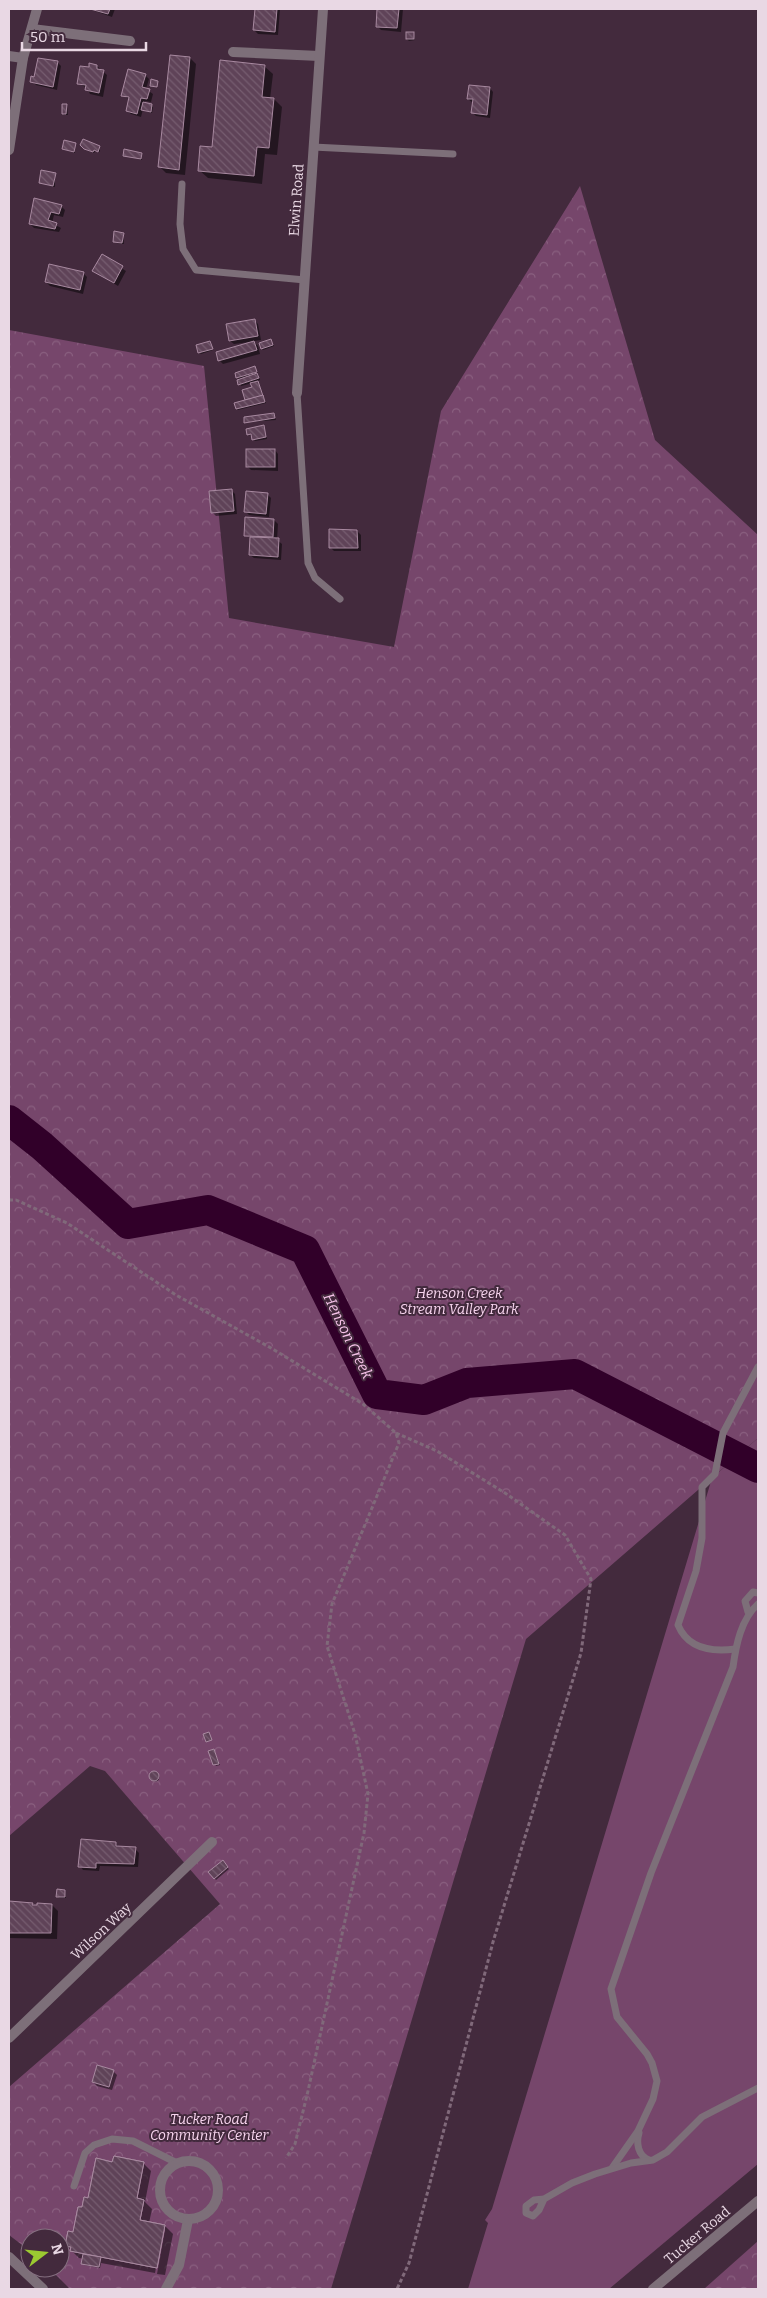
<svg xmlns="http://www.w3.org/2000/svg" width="767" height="2298" viewBox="0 0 767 2298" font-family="Bitter,serif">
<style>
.green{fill:#76466b}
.forest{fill:url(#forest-crowns)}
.shadow{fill:#0007}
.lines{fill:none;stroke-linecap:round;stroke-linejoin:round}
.river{stroke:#310029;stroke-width:30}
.building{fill:url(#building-back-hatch);stroke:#a889a0;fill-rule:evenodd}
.path{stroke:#80697a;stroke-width:3;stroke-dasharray:4 2.5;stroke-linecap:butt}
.service{stroke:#7d6f79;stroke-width:7}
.minor{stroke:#7d6f79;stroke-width:10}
.tertiary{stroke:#7d6f79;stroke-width:10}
.labels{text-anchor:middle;stroke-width:4;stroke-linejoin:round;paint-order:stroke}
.street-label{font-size:14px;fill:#e9d8e4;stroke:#432a3d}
.park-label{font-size:14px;font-style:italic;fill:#f8d5ef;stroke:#432a3d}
.water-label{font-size:15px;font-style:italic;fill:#f6c2e9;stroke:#432a3d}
</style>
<defs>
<pattern id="forest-crowns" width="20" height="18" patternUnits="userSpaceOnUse" patternTransform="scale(1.25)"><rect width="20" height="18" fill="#76466b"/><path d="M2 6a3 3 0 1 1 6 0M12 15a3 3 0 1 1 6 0" fill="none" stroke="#8a6080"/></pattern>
<pattern id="building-back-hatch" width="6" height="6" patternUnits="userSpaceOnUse" patternTransform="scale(1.25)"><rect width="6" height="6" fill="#5f4358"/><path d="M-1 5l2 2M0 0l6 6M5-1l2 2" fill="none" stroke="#765d70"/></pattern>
</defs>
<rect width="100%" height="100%" fill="#432a3d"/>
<path class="green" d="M 758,1438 L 758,2164 L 609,2289 L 468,2289 L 488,2223 L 485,2220 L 492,2209 L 712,1478 Z"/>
<g class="forest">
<path d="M 580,186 L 655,440 L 758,535 L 758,1438 L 526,1639 L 331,2289 L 70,2289 L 49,2268 L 60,2268 L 60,2238 L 30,2238 L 30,2251 L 9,2235 L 9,2087 L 220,1904 L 105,1771 L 90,1766 L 9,1836 L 9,330 L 204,366 L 229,618 L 394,647 L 441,411 Z"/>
<path d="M 758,2241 L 758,2289 L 704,2289 Z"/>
</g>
<g class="shadow">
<path d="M 89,9 L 115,9 L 112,17 Z"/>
<path d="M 256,9 L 280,9 L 278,35 L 258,34 L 254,30 Z"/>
<path d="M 379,9 L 403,9 L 401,32 L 381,30 L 377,26 Z"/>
<path d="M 413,33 L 415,40 L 409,41 L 407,39 Z"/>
<path d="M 190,58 L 196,64 L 185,175 L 166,173 L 160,167 Z"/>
<path d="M 57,62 L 61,66 L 57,90 L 36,85 L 32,81 Z"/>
<path d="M 97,66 L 107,75 L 103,97 L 90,94 L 87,88 L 78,83 L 90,69 Z"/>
<path d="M 264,66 L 273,74 L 270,99 L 274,99 L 282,107 L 277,155 L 265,154 L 262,184 L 208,178 L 199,170 Z"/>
<path d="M 145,75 L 149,79 L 146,89 L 153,94 L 151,102 L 145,101 L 144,104 L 153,107 L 152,113 L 143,109 L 141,117 L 131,114 L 127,111 L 130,100 L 123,95 Z"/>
<path d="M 490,88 L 493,92 L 490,118 L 476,116 L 472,112 L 473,103 L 468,99 Z"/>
<path d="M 67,105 L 68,115 L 64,115 L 63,113 Z"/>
<path d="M 83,140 L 100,147 L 100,152 L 96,150 L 94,153 L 83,147 Z"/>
<path d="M 75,144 L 75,153 L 63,149 Z"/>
<path d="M 142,154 L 142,160 L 124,155 Z"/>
<path d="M 55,174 L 55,187 L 40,183 Z"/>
<path d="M 61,206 L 65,210 L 63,217 L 54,215 L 52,223 L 61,228 L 59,232 L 34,228 L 30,224 Z"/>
<path d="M 123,234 L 124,244 L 116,243 L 114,242 Z"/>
<path d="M 102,256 L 126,271 L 118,286 L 94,271 Z"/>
<path d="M 83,273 L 87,277 L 83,294 L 50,286 L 46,282 Z"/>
<path d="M 254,320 L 258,324 L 261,340 L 253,341 L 258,346 L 260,354 L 223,364 L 219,360 L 250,343 L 250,342 L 234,344 L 230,341 Z"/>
<path d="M 270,340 L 274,346 L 263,350 L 262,348 Z"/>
<path d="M 210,343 L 213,350 L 201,354 L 199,352 Z"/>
<path d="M 256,369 L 260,380 L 256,381 L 266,403 L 238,410 L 237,409 L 247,401 L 253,388 L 252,383 L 241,386 L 238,377 Z"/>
<path d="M 273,414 L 276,420 L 246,422 Z"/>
<path d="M 263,427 L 267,439 L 255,441 L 252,436 L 248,435 Z"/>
<path d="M 275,450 L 278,454 L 278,471 L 251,470 L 247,466 Z"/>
<path d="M 231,490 L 235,494 L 237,514 L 216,516 L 212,512 Z"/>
<path d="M 267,494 L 271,498 L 269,517 L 249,515 L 245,511 Z"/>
<path d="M 274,520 L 278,524 L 277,540 L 282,544 L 281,560 L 254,558 L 250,555 L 252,539 L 246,535 Z"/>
<path d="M 357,531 L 361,535 L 361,551 L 334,551 L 330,547 Z"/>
<path d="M 214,1750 L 220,1765 L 216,1766 L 210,1752 Z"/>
<circle cx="155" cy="1777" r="4.5"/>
<path d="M 116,1844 L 119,1847 L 135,1849 L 139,1853 L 138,1867 L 100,1866 L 99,1871 L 83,1870 L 80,1866 Z"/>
<path d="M 222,1862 L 229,1869 L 216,1880 L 210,1872 Z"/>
<path d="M 65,1891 L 66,1898 L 59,1898 L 58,1896 Z"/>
<path d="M 9,1902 L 32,1904 L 35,1907 L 52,1905 L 58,1911 L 57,1939 L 9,1938 Z"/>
<path d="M 113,2071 L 117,2075 L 112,2090 L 97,2086 L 93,2082 Z"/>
<path d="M 113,2163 L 143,2163 L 151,2171 L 145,2202 L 152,2209 L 149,2223 L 165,2226 L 173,2234 L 165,2275 L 157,2274 L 165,2230 L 163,2230 L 155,2273 L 101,2263 L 100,2268 L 84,2265 L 84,2259 L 79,2258 L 66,2245 L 74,2234 L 83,2209 Z"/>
</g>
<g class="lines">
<path class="river" d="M 9,1120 L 42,1146 L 128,1224 L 208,1210 L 305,1250 L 377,1394 L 424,1400 L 467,1383 L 575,1374 L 758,1468"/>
</g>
<g class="building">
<path d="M 90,9 L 110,9 L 108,14 Z"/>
<path d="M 255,9 L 277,9 L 275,32 L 253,30 Z"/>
<path d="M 377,9 L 399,9 L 397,28 L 376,27 Z"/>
<rect x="406" y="32" width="8" height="7"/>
<path d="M 170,55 L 190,57 L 179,170 L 158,167 Z"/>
<path d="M 38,58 L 58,61 L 53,87 L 30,82 L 31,76 L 34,77 Z"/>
<path d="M 220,60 L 265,65 L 262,97 L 274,98 L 269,148 L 257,147 L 254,176 L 198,171 L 200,146 L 212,147 Z"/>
<path d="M 89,63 L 97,65 L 97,69 L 104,70 L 99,93 L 85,90 L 86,85 L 77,84 L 80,66 L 89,67 Z"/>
<path d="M 128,69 L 146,74 L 142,87 L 150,89 L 147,99 L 141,98 L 137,114 L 126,111 L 129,97 L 121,96 Z"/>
<path d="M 151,79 L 158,81 L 157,87 L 150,86 Z"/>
<path d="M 469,85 L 490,87 L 487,115 L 471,113 L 473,99 L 467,99 Z"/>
<path d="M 143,102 L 152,104 L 151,112 L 141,110 Z"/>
<path d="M 62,104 L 67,104 L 66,114 L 62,114 Z"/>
<path d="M 83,139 L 100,146 L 98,152 L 94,150 L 93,152 L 84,149 L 80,145 Z"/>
<path d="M 64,140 L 76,143 L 74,152 L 62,149 Z"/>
<path d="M 124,149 L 142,153 L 141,159 L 123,156 Z"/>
<path d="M 41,170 L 56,173 L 53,186 L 39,183 Z"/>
<path d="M 34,198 L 62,205 L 59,214 L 51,212 L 48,220 L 57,223 L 55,229 L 29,224 Z"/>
<path d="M 114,231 L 124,233 L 122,243 L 113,242 Z"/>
<path d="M 102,254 L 123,266 L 114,283 L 92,271 Z"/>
<path d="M 49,264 L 84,272 L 80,290 L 45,282 Z"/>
<path d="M 255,319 L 258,336 L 229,341 L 226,324 Z"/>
<path d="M 271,339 L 273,345 L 261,349 L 259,343 Z"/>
<path d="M 210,341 L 213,349 L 198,353 L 196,345 Z"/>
<path d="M 254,341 L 257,350 L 218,361 L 216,352 Z"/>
<path d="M 255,366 L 257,372 L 236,378 L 235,373 Z"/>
<path d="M 257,373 L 259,378 L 238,385 L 237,380 Z"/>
<path d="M 258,381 L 263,396 L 245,400 L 242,390 L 252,387 L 250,383 Z"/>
<path d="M 263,395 L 265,402 L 236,409 L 234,403 Z"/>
<path d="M 274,413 L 275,418 L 244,423 L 244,417 Z"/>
<path d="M 264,425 L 266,437 L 252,440 L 251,434 L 247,435 L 246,429 Z"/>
<rect x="246" y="449" width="29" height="18"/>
<path d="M 232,489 L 234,511 L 211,513 L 209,491 Z"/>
<path d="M 246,491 L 268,493 L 266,514 L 244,512 Z"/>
<path d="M 245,517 L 274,519 L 273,537 L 244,536 Z"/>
<path d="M 329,529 L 357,530 L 358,548 L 329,548 Z"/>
<path d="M 250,537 L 279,538 L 278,557 L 249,555 Z"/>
<path d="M 209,1732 L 212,1740 L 206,1742 L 203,1734 Z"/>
<path d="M 214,1749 L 219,1764 L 213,1765 L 208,1751 Z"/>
<circle cx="154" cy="1776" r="5"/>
<path d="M 81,1839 L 116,1842 L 116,1846 L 136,1847 L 134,1864 L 96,1863 L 96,1868 L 78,1867 Z"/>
<path d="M 223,1860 L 228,1867 L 214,1879 L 208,1872 Z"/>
<path d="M 57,1889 L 65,1890 L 65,1897 L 56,1897 Z"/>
<path d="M 9,1901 L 33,1903 L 32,1905 L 37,1905 L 37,1903 L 52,1904 L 51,1933 L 9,1933 Z"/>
<path d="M 97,2065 L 114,2070 L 109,2087 L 92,2082 Z"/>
<path d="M 114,2156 L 144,2162 L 137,2198 L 144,2200 L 140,2220 L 165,2225 L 157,2268 L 70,2251 L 71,2247 L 65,2246 L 68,2231 L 73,2232 L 78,2207 L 82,2207 L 84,2197 L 88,2198 L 96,2158 L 112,2162 ZM 92,2188 L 107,2191 L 105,2201 L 90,2198 Z"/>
<path d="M 114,2156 L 144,2162 L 137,2198 L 144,2200 L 140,2220 L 165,2225 L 157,2268 L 70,2251 L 71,2247 L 65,2246 L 68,2231 L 73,2232 L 78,2207 L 82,2207 L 84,2197 L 88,2198 L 96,2158 L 112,2162 Z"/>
<path d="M 83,2254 L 101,2257 L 99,2267 L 81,2264 Z"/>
</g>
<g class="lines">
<g class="path">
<path d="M 9,1200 L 16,1200 L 67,1223 L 176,1295 L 271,1348 L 363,1404 L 396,1433 L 399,1443 L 332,1604 L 327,1646 L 355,1734 L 368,1794 L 364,1833 L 308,2091 L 295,2144 L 286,2158"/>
<path d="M 396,1433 L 437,1451 L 505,1493 L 565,1535 L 591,1579 L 581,1653 L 493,1942 L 409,2263 L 397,2289"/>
</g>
<g class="service">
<path d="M 313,147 L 453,154"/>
<path d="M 182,184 L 180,224 L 183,249 L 196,270 L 305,280"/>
<path d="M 297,393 L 308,563 L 315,578 L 340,599"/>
<path d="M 748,1612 L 745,1601 L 753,1592 L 758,1593"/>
<path d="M 735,1649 C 712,1652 688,1649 678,1625 L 696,1571 L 702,1538 L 702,1487 L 715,1474 L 723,1433 L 758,1367"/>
<path d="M 639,2133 C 636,2143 638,2156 649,2160"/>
<path d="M 612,2168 L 638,2131 L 653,2099 L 657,2081 L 652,2063 L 647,2054 L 617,2017 L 611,1989 L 651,1873 L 733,1667 C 736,1645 741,1619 758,1604"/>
<path d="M 74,2186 L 85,2153 L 94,2145 L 112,2139 L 133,2141 L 177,2163"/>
<path d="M 544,2199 L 539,2210 L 533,2216 L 526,2213 L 526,2206 L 534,2200 L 544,2199 L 572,2183 L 595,2174 L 631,2163 L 653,2160 L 667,2152 L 702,2117 L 758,2088"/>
</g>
<g class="minor">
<path d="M 32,29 L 130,41"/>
<path d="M 233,52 L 319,56"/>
<path d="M 9,56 L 23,58"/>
<path d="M 9,150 L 23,58 L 37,9"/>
<path d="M 297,393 L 323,9"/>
<path d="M 9,2038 L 212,1842"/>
<circle cx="189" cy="2190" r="29"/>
<path d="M 9,2257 L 43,2289"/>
<path d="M 166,2289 L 179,2265 L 188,2220"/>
</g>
<path class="tertiary" d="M 653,2289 L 758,2201"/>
</g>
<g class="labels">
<g class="street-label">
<text transform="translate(296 200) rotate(-86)" y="5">Elwin Road</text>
<text transform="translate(101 1931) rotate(-43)" y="5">Wilson Way</text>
<text transform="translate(697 2235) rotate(-40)" y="5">Tucker Road</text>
</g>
<g class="park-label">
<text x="459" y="1298">Henson Creek<tspan x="459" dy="16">Stream Valley Park</tspan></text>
<text x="209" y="2124">Tucker Road<tspan x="209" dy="16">Community Center</tspan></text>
</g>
<g class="water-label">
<text transform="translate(348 1336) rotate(64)" y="5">Henson Creek</text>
</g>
</g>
<rect width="767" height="2298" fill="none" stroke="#e9d8e4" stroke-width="20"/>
<g transform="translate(45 2253) rotate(74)"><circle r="24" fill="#432a3d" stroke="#857080"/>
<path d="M0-4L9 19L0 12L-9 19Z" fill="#9cca31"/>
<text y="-8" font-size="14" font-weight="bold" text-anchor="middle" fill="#e9d8e4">N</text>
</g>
<path d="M22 42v8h124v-8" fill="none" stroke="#e9d8e4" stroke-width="2.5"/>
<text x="30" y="42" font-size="15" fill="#e9d8e4" stroke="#432a3d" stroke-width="4" paint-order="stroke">50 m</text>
</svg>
